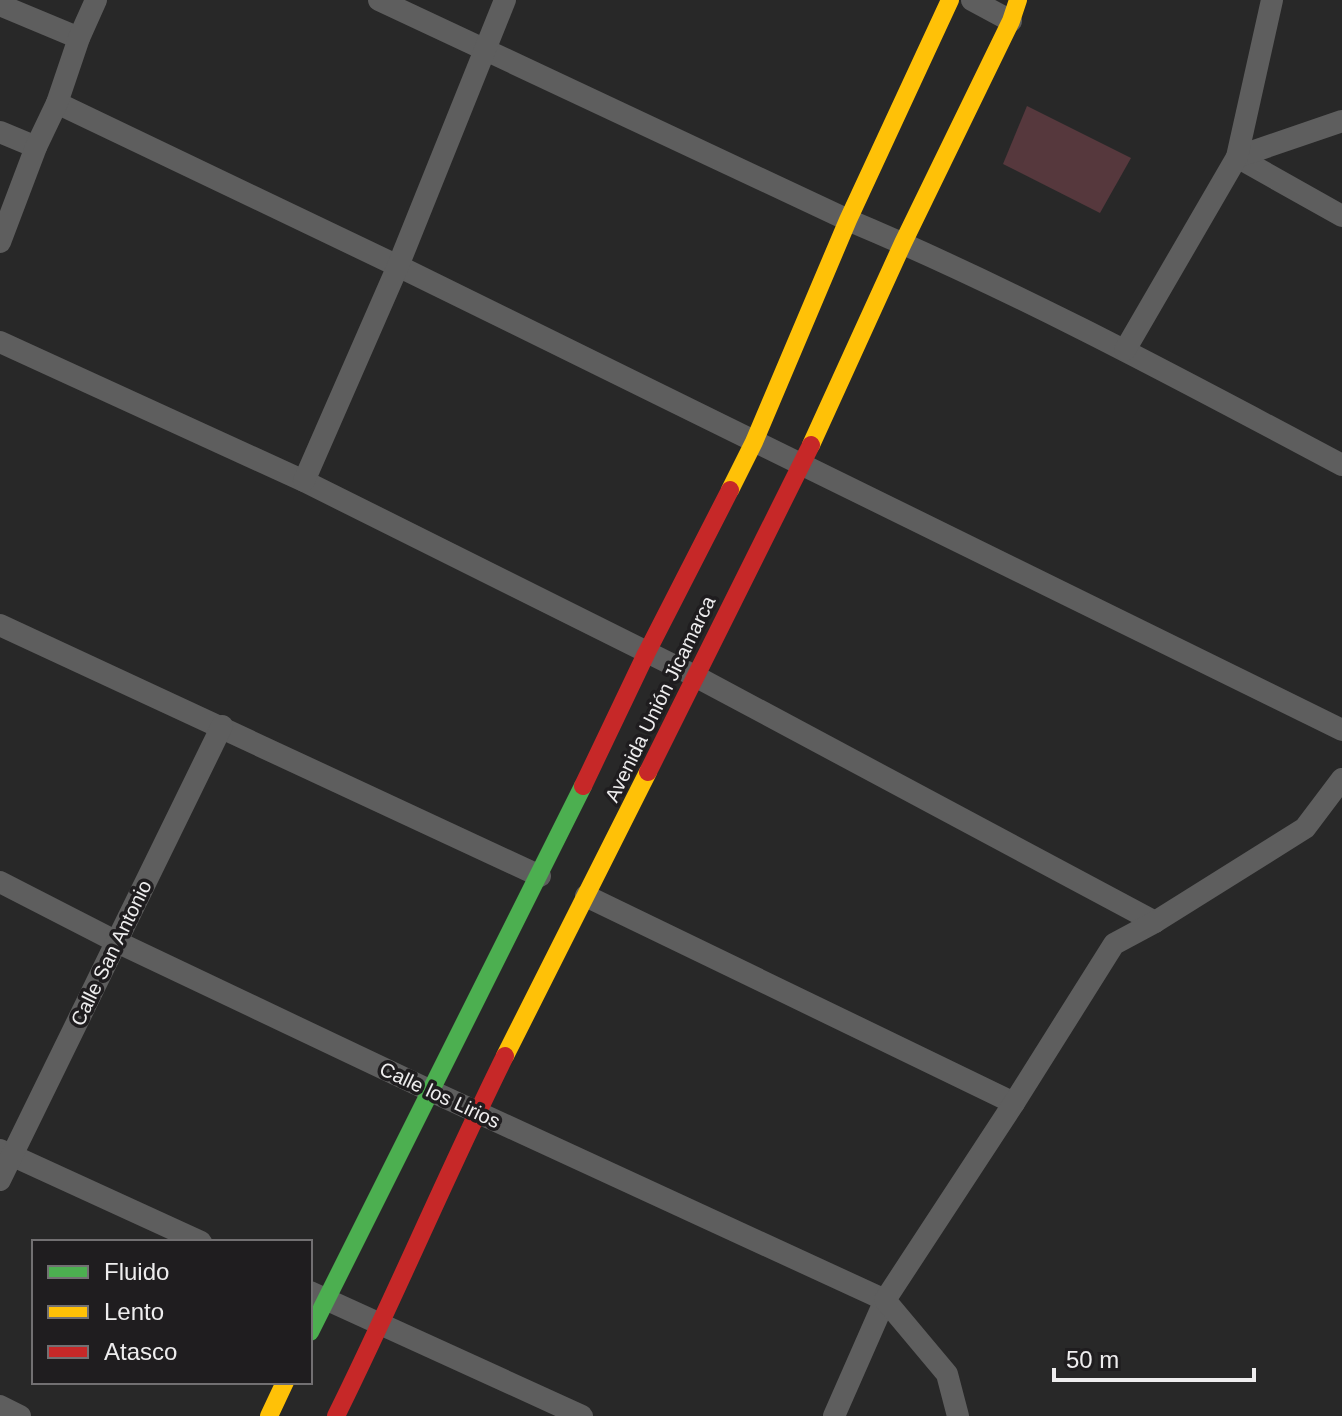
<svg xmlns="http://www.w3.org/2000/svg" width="1342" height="1416" viewBox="0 0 1342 1416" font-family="Helvetica,sans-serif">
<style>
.green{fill:#56383d}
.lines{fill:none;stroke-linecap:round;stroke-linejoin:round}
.street{stroke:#5e5e5e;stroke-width:22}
.fast{stroke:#4caf50;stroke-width:18}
.slow{stroke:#ffc107;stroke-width:18}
.jam{stroke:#c62828;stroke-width:18}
.labels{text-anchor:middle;stroke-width:7;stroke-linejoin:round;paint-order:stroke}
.street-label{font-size:20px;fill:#eeedee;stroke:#1f1d1f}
</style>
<rect width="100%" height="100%" fill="#282828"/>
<path class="green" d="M 1027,106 L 1131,158 L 1100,213 L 1003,164 Z"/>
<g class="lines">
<g class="street">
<path d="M 379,0 L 848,220 C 1017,291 1180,379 1342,465"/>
<path d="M 972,0 L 1011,21"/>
<path d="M 0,5 L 79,38"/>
<path d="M 57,103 L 398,266 L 1342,730"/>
<path d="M 0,132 L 36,147"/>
<path d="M 1237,157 L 1342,216"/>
<path d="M 1237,157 L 1342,121"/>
<path d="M 0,242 L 36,147 L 57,103 L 79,38 L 96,0"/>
<path d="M 0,342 L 304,481 L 695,676 L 1155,922"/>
<path d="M 1125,350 L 1237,157 L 1272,0"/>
<path d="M 304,481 L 398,266 L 505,0"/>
<path d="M 0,625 L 540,876"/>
<path d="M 0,882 L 117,942 L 431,1091 L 885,1300 L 834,1416"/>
<path d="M 586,896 L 1014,1103"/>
<path d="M 0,1150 L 201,1242"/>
<path d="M 0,1180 L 222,726"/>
<path d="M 310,1292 L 582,1416"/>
<path d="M 0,1406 L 20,1416"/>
<path d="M 958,1416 L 947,1374 L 885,1300 L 1014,1103 L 1114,944 L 1155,922 L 1305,828 L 1342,779"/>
</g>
<path class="fast" d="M 310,1332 L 583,786"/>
<g class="slow">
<path d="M 811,445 L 903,243 L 1011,21 L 1018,0"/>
<path d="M 730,490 L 754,442 L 848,220 L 950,0"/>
<path d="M 505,1056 L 648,772"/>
<path d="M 269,1416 L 285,1382"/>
</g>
<g class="jam">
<path d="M 648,772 L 811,445"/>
<path d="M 583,786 L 646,654 L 730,490"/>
<path d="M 336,1416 C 395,1297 446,1175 505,1056"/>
</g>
</g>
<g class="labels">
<g class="street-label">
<text transform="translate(660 699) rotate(-64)" y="7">Avenida Unión Jicamarca</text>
<text transform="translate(111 953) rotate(-64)" y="7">Calle San Antonio</text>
<text transform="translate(440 1095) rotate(25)" y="7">Calle los Lirios</text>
</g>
</g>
<rect x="32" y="1240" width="280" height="144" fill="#1f1d1f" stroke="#727072" stroke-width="2"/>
<rect x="48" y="1266" width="40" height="12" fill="#4caf50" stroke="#727072" stroke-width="2"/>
<text x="104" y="1280" font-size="24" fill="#eeedee">Fluido</text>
<rect x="48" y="1306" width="40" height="12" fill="#ffc107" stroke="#727072" stroke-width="2"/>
<text x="104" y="1320" font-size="24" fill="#eeedee">Lento</text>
<rect x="48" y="1346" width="40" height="12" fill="#c62828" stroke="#727072" stroke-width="2"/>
<text x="104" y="1360" font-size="24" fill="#eeedee">Atasco</text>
<path d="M1054 1368v12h200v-12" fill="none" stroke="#eeedee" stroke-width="4"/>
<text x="1066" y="1368" font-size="24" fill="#eeedee" stroke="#1f1d1f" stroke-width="6" paint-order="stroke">50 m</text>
</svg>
